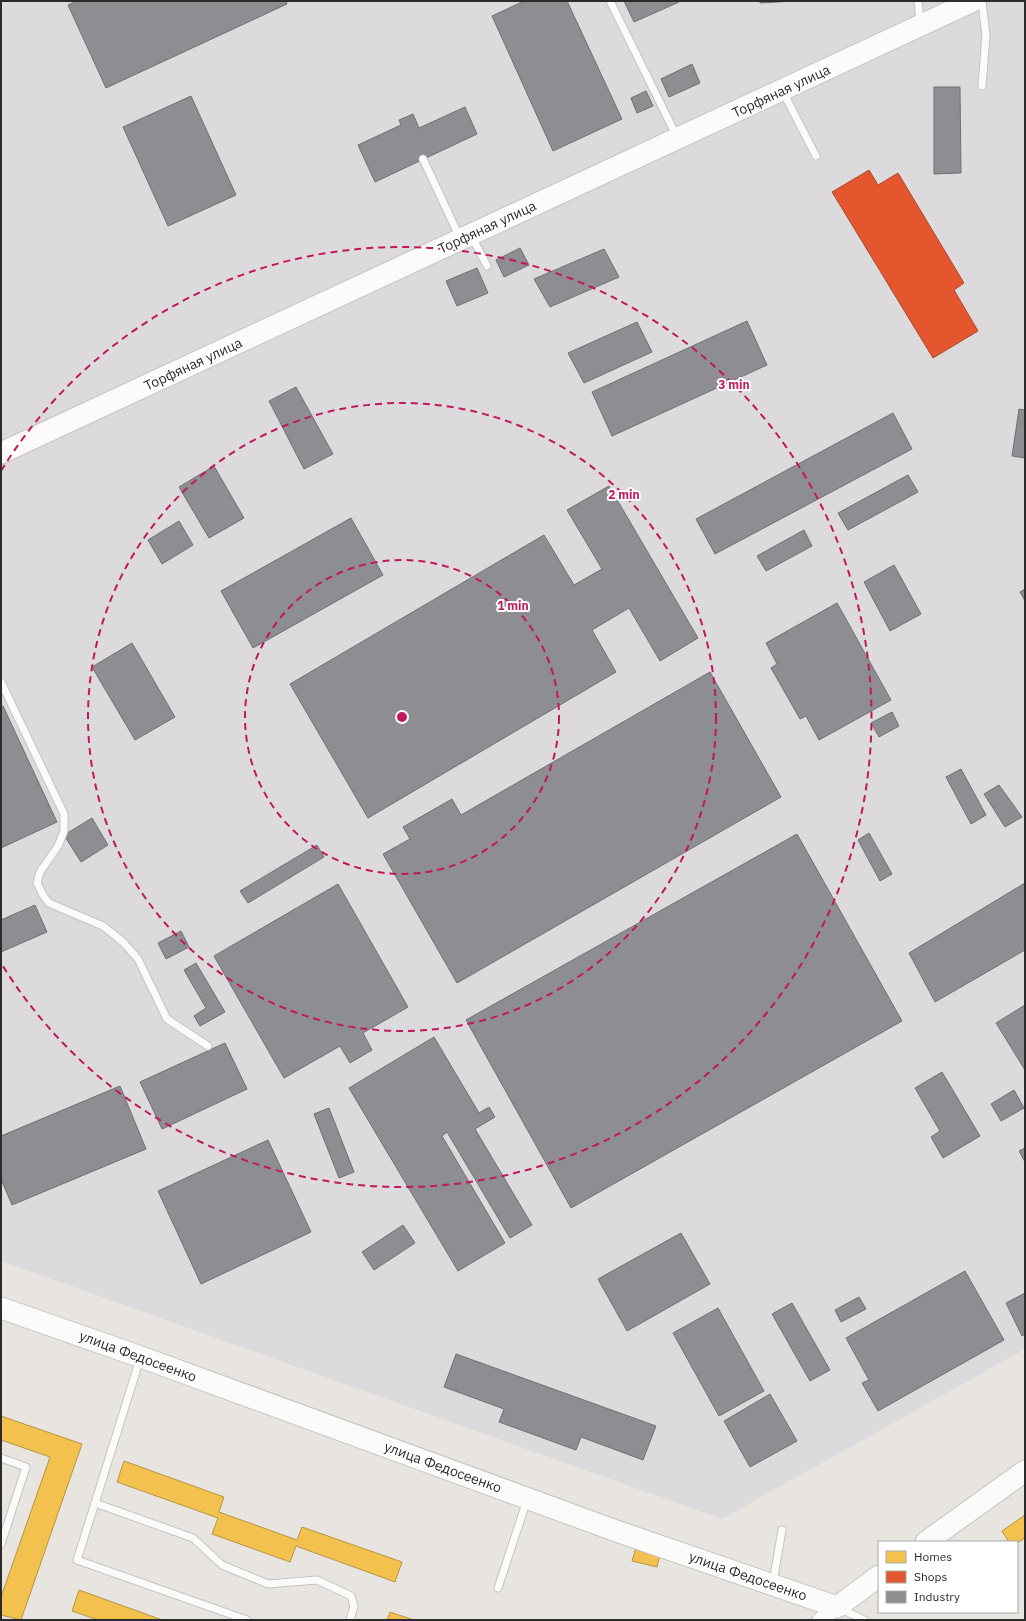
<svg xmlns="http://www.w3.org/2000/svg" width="1026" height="1621" viewBox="0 0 1026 1621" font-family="'IBM Plex Sans',sans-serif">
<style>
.industrial{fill:#dcdadc}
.homes{fill:#f2c14e;stroke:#b69444}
.shops{fill:#e4572e;stroke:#ac4a2d}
.industry{fill:#8d8d92;stroke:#707073}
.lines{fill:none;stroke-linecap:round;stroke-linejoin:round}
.lane-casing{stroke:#c4c4c3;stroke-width:9}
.street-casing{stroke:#c4c4c3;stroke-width:17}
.secondary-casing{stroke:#c4c4c3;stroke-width:23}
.lane{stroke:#fcfbfa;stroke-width:7}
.street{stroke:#fcfbfa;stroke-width:15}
.secondary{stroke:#fcfbfa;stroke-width:21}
.ring{fill:none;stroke:#c2185b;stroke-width:2;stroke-dasharray:7 5}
.labels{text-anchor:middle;stroke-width:4;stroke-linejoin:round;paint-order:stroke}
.street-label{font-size:14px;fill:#2b2b2b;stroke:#fff}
.centre{fill:#c2185b;stroke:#fff;stroke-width:2}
.ring-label{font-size:12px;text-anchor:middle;font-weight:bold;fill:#c2185b;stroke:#fff;stroke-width:4;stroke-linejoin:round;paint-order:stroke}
</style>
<rect width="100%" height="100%" fill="#e8e5e0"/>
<path class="industrial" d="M 1,1 L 1025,1 L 1025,1349 L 722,1519 L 1,1261 Z"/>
<g class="homes">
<path d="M 1,1416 L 82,1444 L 21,1620 L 1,1615 L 1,1597 L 50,1457 L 1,1440 Z"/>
<path d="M 124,1461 L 224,1497 L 219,1512 L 297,1540 L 302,1527 L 402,1562 L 395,1582 L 296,1546 L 290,1562 L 212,1534 L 218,1518 L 117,1482 Z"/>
<path d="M 1025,1515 L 1025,1538 L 1017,1543 L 1009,1542 L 1002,1531 Z"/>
<path d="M 636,1548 L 660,1555 L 657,1567 L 632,1561 Z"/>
<path d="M 79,1590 L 154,1617 L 162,1620 L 98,1620 L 72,1611 Z"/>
<path d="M 390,1612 L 414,1620 L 387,1620 Z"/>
</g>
<path class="shops" d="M 869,170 L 878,185 L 898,173 L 964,283 L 954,290 L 978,331 L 933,358 L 832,192 Z"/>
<g class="industry">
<path d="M 77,1 L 286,1 L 287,4 L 106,88 L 68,5 Z"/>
<path d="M 524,1 L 567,1 L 622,119 L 553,151 L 492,16 Z"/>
<path d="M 624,1 L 679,1 L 679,2 L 634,22 Z"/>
<path d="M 760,1 L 794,1 L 760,3 Z"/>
<path d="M 692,64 L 700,83 L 669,97 L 661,79 Z"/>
<path d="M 934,87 L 960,87 L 961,173 L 934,174 Z"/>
<path d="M 646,91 L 653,106 L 637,113 L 631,98 Z"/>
<path d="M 191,96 L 236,195 L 168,226 L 123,127 Z"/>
<path d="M 465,107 L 477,134 L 375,182 L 358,145 L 401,125 L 399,120 L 413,114 L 419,128 Z"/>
<path d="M 520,248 L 529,265 L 504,277 L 496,260 Z"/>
<path d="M 604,249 L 619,277 L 550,307 L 534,279 Z"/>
<path d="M 477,268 L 488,293 L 457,306 L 446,281 Z"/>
<path d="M 747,321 L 767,365 L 612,436 L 592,392 Z"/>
<path d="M 637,322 L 652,352 L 584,383 L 568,353 Z"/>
<path d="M 296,387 L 333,454 L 304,469 L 269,401 Z"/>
<path d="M 1019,409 L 1025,410 L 1025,458 L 1012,456 Z"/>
<path d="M 893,413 L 912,449 L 715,554 L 696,519 Z"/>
<path d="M 214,466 L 244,518 L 209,538 L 179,487 Z"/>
<path d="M 908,475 L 918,492 L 848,530 L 838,513 Z"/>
<path d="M 609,486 L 698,638 L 660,661 L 629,608 L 592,630 L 616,672 L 368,818 L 290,684 L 544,535 L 574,585 L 602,569 L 567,510 Z"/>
<path d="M 351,518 L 383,575 L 253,648 L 221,591 Z"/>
<path d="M 179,521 L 193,545 L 162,564 L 148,540 Z"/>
<path d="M 804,530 L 812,546 L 766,571 L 757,556 Z"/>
<path d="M 894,565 L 921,614 L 890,631 L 864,582 Z"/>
<path d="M 1025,589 L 1025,601 L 1020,592 Z"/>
<path d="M 837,603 L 891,700 L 819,740 L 806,716 L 800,719 L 771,668 L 777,664 L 766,643 Z"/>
<path d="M 132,643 L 175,717 L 135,740 L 92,667 Z"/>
<path d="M 710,672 L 781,797 L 457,983 L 383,854 L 410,839 L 403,827 L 452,799 L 461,815 Z"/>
<path d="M 3,706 L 57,822 L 1,848 L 1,707 Z"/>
<path d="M 892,712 L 899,726 L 879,737 L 871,723 Z"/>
<path d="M 961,769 L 986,815 L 971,824 L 946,777 Z"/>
<path d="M 999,785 L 1022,817 L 1005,827 L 984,794 Z"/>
<path d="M 92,818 L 108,845 L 81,862 L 64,835 Z"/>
<path d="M 869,833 L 892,874 L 880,881 L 858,840 Z"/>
<path d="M 797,834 L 902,1021 L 571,1208 L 466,1020 Z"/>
<path d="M 317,845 L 324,857 L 248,903 L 240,891 Z"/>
<path d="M 1025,883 L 1025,950 L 935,1002 L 909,953 Z"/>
<path d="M 338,884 L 408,1007 L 363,1033 L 372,1050 L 350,1063 L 340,1046 L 284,1078 L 214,956 Z"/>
<path d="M 35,905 L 47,932 L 1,952 L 1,920 Z"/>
<path d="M 181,931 L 189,947 L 166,959 L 158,943 Z"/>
<path d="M 196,963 L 225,1012 L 200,1026 L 194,1016 L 206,1008 L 184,970 Z"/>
<path d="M 1025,1005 L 1025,1070 L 996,1023 Z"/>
<path d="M 434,1037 L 479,1113 L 489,1107 L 495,1117 L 475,1129 L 532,1225 L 510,1238 L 447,1132 L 442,1136 L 505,1243 L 458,1271 L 349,1088 Z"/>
<path d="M 225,1043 L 247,1089 L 162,1129 L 140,1082 Z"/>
<path d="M 942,1072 L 980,1136 L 943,1158 L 931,1137 L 940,1131 L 915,1088 Z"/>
<path d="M 120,1086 L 146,1149 L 12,1205 L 1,1179 L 1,1136 Z"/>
<path d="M 1014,1090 L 1024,1108 L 1001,1121 L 991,1104 Z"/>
<path d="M 329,1108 L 354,1172 L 339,1178 L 314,1114 Z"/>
<path d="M 268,1140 L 311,1232 L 201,1284 L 158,1191 Z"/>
<path d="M 1025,1148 L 1025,1162 L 1019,1151 Z"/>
<path d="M 403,1225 L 415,1243 L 374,1270 L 362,1252 Z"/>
<path d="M 681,1233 L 710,1284 L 627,1331 L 598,1279 Z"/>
<path d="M 965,1271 L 1004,1340 L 878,1411 L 862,1383 L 869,1380 L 846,1338 Z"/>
<path d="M 1025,1293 L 1025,1334 L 1022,1336 L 1006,1303 Z"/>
<path d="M 859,1297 L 866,1309 L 841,1322 L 835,1310 Z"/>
<path d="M 792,1303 L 830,1370 L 810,1381 L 772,1314 Z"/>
<path d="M 718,1308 L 764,1391 L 719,1416 L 673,1333 Z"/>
<path d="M 456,1354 L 656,1426 L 643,1460 L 581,1437 L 576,1450 L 499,1422 L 504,1409 L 444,1387 Z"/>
<path d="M 770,1394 L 797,1441 L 750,1467 L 724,1421 Z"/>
</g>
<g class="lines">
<defs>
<g id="lane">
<path d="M 610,1 L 677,137"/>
<path d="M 918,1 L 920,23"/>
<path d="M 982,1 L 986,36 L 982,86"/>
<path d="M 783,92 L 816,156"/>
<path d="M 423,159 L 460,238"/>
<path d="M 472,237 L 487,266"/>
<path d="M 1,682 L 64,814 L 64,831 L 58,846 L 40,872 L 37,883 L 43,895 L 49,903 L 103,926 L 123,942 L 138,959 L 167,1019 L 208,1046"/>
<path d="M 140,1359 L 95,1503 L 193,1538 L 222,1565 L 268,1584 L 317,1580 L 351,1596 L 354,1606 L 350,1620"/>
<path d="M 1,1458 L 26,1467 L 1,1544"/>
<path d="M 95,1503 L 77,1560 L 247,1620"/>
<path d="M 773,1582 L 782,1530"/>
<path d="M 498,1588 L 527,1500"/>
<path d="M 841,1609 L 864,1620"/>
</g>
<path id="street" d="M 820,1620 L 837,1607"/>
<g id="secondary">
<path d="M 1,453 L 973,1"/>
<path d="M 1,1308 L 141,1357 L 619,1532 L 837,1607 L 879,1576"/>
<path d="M 926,1542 L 1025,1471"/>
</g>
</defs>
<use href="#lane" class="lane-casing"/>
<use href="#street" class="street-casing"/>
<use href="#secondary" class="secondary-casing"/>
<use href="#lane" class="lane"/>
<use href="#street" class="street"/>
<use href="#secondary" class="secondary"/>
</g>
<g class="ring">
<circle cx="402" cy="717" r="157"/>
<circle cx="402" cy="717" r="314"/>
<path d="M1 471A470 470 0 1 1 1 963"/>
</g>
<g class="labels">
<g class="street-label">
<text transform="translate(781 91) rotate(-25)" y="5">Торфяная улица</text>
<text transform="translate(487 227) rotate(-25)" y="5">Торфяная улица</text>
<text transform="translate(193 364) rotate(-25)" y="5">Торфяная улица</text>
<text transform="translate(138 1356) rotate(20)" y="5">улица Федосеенко</text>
<text transform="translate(443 1467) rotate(20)" y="5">улица Федосеенко</text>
<text transform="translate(748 1576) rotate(19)" y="5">улица Федосеенко</text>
</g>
</g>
<circle cx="402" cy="717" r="6" class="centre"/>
<g class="ring-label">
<text x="734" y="389">3 min</text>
<text x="624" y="499">2 min</text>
<text x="513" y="610">1 min</text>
</g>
<rect width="1026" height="1621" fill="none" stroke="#2b2b2b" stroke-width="4"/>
<rect x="878" y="1541" width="140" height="72" fill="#ffffff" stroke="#aaaaaa"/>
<rect x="886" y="1551" width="20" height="12" fill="#f2c14e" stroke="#aaaaaa"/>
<text x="914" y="1561" font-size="12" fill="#2b2b2b">Homes</text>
<rect x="886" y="1571" width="20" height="12" fill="#e4572e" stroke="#aaaaaa"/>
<text x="914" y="1581" font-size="12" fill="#2b2b2b">Shops</text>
<rect x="886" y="1591" width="20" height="12" fill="#8d8d92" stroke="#aaaaaa"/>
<text x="914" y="1601" font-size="12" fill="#2b2b2b">Industry</text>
</svg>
